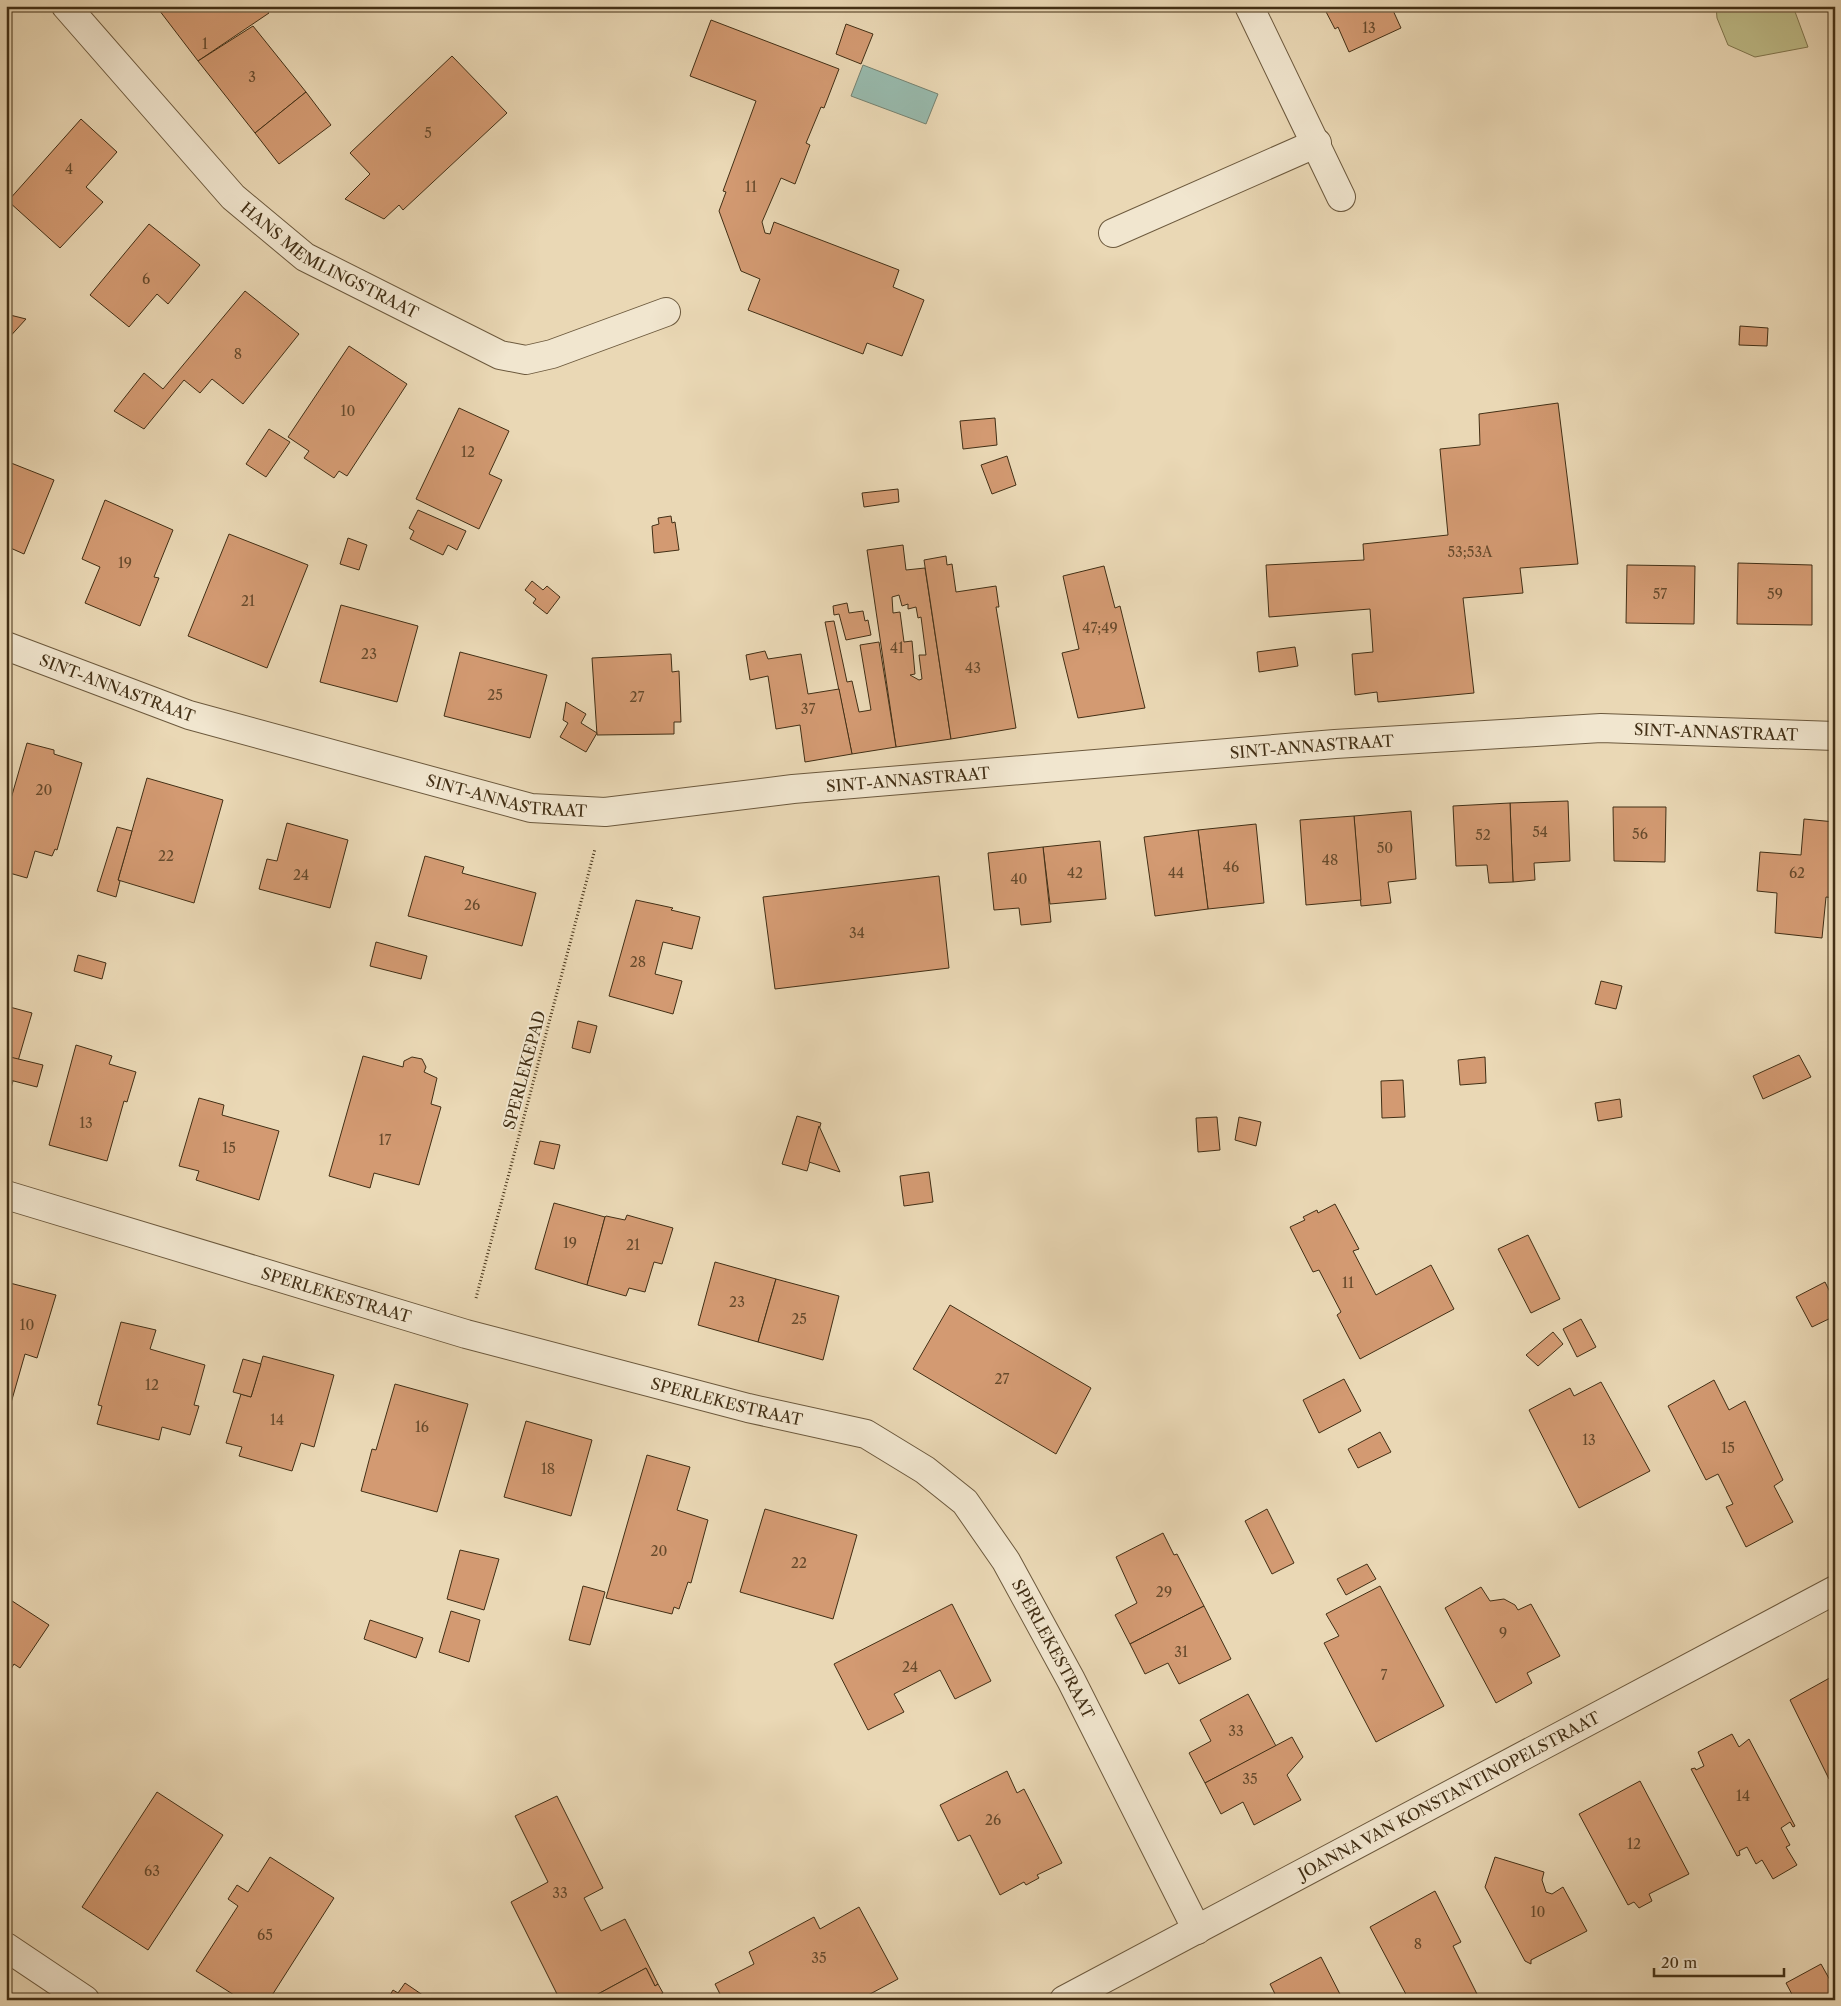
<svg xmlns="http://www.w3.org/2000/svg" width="1841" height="2006" viewBox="0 0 1841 2006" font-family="'Libre Caslon Text',serif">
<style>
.green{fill:#bebc88;stroke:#80764e}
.water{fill:#98baad;stroke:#768270}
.building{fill:#d39a72;stroke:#422f15;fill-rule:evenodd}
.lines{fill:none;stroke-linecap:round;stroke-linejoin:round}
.minor-casing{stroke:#6c593d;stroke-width:30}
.path{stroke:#422f15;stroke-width:3;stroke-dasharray:1 2.5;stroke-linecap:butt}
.minor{stroke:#f1e6cf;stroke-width:28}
.labels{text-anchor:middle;stroke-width:4;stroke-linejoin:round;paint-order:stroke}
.number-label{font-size:14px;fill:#664a2c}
.street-label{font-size:16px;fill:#422f15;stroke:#f1e6cf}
</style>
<rect width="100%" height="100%" fill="#ead8b5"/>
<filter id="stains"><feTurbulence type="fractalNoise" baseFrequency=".004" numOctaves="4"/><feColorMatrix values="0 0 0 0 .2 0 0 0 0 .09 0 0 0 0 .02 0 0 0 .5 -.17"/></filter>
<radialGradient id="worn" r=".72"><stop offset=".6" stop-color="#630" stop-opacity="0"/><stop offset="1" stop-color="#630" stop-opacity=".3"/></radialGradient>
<path class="green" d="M 1716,6 L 1797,6 L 1794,9 L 1808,47 L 1755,57 L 1728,45 L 1717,18 Z"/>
<path class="water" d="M 863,65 L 938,94 L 926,124 L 851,96 Z"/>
<g class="building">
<path d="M 156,6 L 263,6 L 269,13 L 198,61 Z"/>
<path d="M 1323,6 L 1391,6 L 1401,28 L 1349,52 L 1338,27 L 1335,29 Z"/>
<path d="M 711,20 L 839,69 L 824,108 L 821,107 L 806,143 L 810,145 L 795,184 L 781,178 L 762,222 L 765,233 L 770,234 L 774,222 L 899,270 L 893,287 L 924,300 L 902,356 L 867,343 L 863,354 L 748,310 L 760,279 L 741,271 L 719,211 L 726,192 L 723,191 L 756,101 L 690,76 Z"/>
<path d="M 846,24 L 873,34 L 861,64 L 836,54 Z"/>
<path d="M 253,26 L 306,92 L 255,133 L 198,61 Z"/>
<path d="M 452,56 L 507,113 L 403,210 L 399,205 L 384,219 L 345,199 L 370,174 L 350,153 Z"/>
<path d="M 306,92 L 331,125 L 279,164 L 255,133 Z"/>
<path d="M 81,119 L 117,152 L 86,187 L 103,202 L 60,248 L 8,201 Z"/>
<path d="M 149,224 L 200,265 L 168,304 L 157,294 L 129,327 L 90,295 Z"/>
<path d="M 245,291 L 299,334 L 243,404 L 212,379 L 200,393 L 184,380 L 144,429 L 114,411 L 144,373 L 163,389 Z"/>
<path d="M 6,314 L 26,319 L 6,341 Z"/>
<path d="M 1740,326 L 1768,328 L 1767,346 L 1739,345 Z"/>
<path d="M 349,346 L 407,384 L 347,476 L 339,471 L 334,478 L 304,458 L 309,451 L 288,437 Z"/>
<path d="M 1558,403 L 1578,564 L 1520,568 L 1523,593 L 1463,598 L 1474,693 L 1378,702 L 1377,692 L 1355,695 L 1352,654 L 1373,652 L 1370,609 L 1269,617 L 1266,565 L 1364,560 L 1363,544 L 1448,535 L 1440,449 L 1480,445 L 1479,414 Z"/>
<path d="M 459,408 L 509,431 L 489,474 L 502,480 L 479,529 L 416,499 Z"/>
<path d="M 995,418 L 997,445 L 963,449 L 960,421 Z"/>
<path d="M 269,429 L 290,442 L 266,477 L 246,464 Z"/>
<path d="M 1007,456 L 1016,485 L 992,494 L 981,465 Z"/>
<path d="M 6,461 L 54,480 L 24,554 L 6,546 Z"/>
<path d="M 898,489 L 899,502 L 864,507 L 862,493 Z"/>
<path d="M 105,500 L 173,530 L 154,577 L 159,578 L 140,626 L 85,603 L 100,567 L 82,559 Z"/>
<path d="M 418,510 L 466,531 L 457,550 L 448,545 L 443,555 L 410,539 L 414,531 L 409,528 Z"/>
<path d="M 671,516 L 672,523 L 675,522 L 679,550 L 654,553 L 652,526 L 659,524 L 658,518 Z"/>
<path d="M 229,534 L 308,565 L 267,668 L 188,636 Z"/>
<path d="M 348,538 L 367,545 L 359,570 L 340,564 Z"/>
<path d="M 903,545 L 906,570 L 925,568 L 951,739 L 896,747 L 867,550 ZM 899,595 L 902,606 L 908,604 L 908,609 L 916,607 L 918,618 L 921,617 L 926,655 L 919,655 L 922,679 L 919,680 L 910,675 L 915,674 L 912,641 L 904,642 L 900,612 L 893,613 L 892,597 Z"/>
<path d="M 946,556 L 947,565 L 952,564 L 956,592 L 996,586 L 999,607 L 996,607 L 1016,728 L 951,739 L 924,560 Z"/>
<path d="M 1738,563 L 1812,565 L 1812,625 L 1737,624 Z"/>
<path d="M 1627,565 L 1695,566 L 1694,624 L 1626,623 Z"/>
<path d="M 1104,566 L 1115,608 L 1120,606 L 1145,708 L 1078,718 L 1062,653 L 1079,649 L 1063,576 Z"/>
<path d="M 532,581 L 543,590 L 547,586 L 560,597 L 547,614 L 533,603 L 536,599 L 525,590 Z"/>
<path d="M 847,603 L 849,613 L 863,611 L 865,621 L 868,620 L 871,635 L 846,640 L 839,614 L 834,615 L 833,606 Z"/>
<path d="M 341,605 L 418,626 L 397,702 L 320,682 Z"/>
<path d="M 834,621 L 847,682 L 852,681 L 859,712 L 871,710 L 860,645 L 879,642 L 896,747 L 852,754 L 825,622 Z"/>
<path d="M 1295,647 L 1298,666 L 1259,672 L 1257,652 Z"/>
<path d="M 765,651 L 768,659 L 801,654 L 808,694 L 839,689 L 852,754 L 805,762 L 800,725 L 776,729 L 768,676 L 750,680 L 746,655 Z"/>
<path d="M 460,652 L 547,675 L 530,738 L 444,716 Z"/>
<path d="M 671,654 L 672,672 L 679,671 L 681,722 L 674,722 L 674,734 L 597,735 L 592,658 Z"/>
<path d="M 566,702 L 586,714 L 581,723 L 597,733 L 586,752 L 560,737 L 568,723 L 563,720 Z"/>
<path d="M 27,743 L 54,750 L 54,754 L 82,763 L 57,850 L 55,849 L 52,856 L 35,851 L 27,878 L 6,872 L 6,816 Z"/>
<path d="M 147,778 L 223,800 L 194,903 L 118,880 Z"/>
<path d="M 1568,801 L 1570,861 L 1534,863 L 1535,880 L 1513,882 L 1510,803 Z"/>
<path d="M 1510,803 L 1513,882 L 1489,883 L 1487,865 L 1456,866 L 1453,806 Z"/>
<path d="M 1613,807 L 1666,807 L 1665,862 L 1614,861 Z"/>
<path d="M 1411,811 L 1416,879 L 1388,882 L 1391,903 L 1361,906 L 1354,816 Z"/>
<path d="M 1354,816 L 1361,900 L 1306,905 L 1300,820 Z"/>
<path d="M 1804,819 L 1835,822 L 1835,898 L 1826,897 L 1822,938 L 1775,933 L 1777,893 L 1757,891 L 1760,852 L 1801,855 Z"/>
<path d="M 287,823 L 348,840 L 330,908 L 259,889 L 267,859 L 277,861 Z"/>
<path d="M 1256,824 L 1264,903 L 1208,909 L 1198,830 Z"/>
<path d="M 117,827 L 132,831 L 118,880 L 120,881 L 116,897 L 97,891 Z"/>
<path d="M 1198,830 L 1208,909 L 1155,916 L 1144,837 Z"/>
<path d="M 1100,841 L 1106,899 L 1050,904 L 1043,847 Z"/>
<path d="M 1043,847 L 1051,922 L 1021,925 L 1019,908 L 994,910 L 988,853 Z"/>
<path d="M 425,856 L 464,867 L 462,873 L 536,893 L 522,946 L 408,916 Z"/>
<path d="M 939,876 L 949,968 L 775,989 L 763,897 Z"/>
<path d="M 636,900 L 673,908 L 671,910 L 700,917 L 692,949 L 663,942 L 655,974 L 682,981 L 673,1014 L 609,996 Z"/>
<path d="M 376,942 L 427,956 L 421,979 L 370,966 Z"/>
<path d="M 78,955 L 106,963 L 102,979 L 74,971 Z"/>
<path d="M 1601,981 L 1622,986 L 1616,1009 L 1595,1004 Z"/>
<path d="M 6,1006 L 32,1013 L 18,1061 L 6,1056 Z"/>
<path d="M 578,1021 L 597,1026 L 590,1053 L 572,1048 Z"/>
<path d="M 76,1045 L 112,1056 L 109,1064 L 136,1072 L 127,1102 L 124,1101 L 107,1161 L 49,1145 Z"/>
<path d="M 1799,1055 L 1811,1077 L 1763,1099 L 1753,1076 Z"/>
<path d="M 6,1056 L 43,1065 L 37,1087 L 6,1079 Z"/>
<path d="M 363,1056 L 403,1067 L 404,1061 L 412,1057 L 422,1059 L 426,1067 L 424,1072 L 437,1078 L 431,1104 L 441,1107 L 419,1185 L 374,1173 L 370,1188 L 329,1176 Z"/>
<path d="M 1485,1057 L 1486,1083 L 1460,1085 L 1458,1060 Z"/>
<path d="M 6,1079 L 13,1081 L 6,1104 Z"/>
<path d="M 1403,1080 L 1405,1117 L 1382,1118 L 1381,1081 Z"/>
<path d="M 199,1098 L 224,1105 L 222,1115 L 279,1131 L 259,1200 L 196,1180 L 199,1171 L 179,1166 Z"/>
<path d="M 1620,1099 L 1622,1117 L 1598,1121 L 1595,1103 Z"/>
<path d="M 797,1116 L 821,1123 L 807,1171 L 782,1164 Z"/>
<path d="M 1217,1117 L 1220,1150 L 1198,1152 L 1196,1118 Z"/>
<path d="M 1239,1117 L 1261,1122 L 1256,1146 L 1235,1140 Z"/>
<path d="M 819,1126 L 840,1172 L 809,1162 Z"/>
<path d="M 540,1141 L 560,1145 L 554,1169 L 534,1164 Z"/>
<path d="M 929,1172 L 933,1202 L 904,1206 L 900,1176 Z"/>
<path d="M 554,1203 L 605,1217 L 587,1285 L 535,1269 Z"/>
<path d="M 1335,1204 L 1359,1249 L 1353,1251 L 1376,1295 L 1431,1265 L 1454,1309 L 1360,1359 L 1337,1315 L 1341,1312 L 1319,1270 L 1313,1272 L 1290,1227 L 1305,1220 L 1303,1217 L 1317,1210 L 1318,1213 Z"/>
<path d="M 627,1215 L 673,1228 L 662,1264 L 654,1262 L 645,1292 L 629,1288 L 626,1296 L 587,1285 L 605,1217 L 606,1216 L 625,1220 Z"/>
<path d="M 1528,1235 L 1560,1299 L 1531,1313 L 1498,1249 Z"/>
<path d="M 715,1262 L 776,1279 L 758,1342 L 698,1325 Z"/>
<path d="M 776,1279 L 839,1296 L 823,1360 L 758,1342 Z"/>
<path d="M 6,1282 L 56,1295 L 37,1358 L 25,1354 L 9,1410 L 6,1409 Z"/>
<path d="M 1825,1282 L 1835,1302 L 1835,1316 L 1812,1327 L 1796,1297 Z"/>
<path d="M 950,1305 L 1091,1388 L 1056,1454 L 913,1369 Z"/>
<path d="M 1581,1319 L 1596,1347 L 1577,1357 L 1563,1329 Z"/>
<path d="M 121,1322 L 156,1330 L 150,1349 L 205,1365 L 194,1405 L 199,1406 L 190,1435 L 162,1427 L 159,1440 L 97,1424 L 102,1406 L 98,1405 Z"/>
<path d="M 1553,1332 L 1563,1344 L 1538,1366 L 1526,1355 Z"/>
<path d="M 263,1356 L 334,1375 L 314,1447 L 301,1443 L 292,1471 L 239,1456 L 242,1447 L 226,1443 L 241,1394 L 251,1397 Z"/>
<path d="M 243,1359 L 261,1364 L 251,1397 L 233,1392 Z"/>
<path d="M 1344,1379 L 1361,1411 L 1319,1433 L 1303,1400 Z"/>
<path d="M 1714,1380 L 1729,1410 L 1745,1401 L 1783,1480 L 1774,1486 L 1793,1522 L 1746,1547 L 1726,1507 L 1733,1504 L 1718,1474 L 1706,1480 L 1668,1406 Z"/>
<path d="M 1601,1382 L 1650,1471 L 1579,1508 L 1529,1410 L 1570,1388 L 1574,1396 Z"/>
<path d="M 395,1384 L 468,1404 L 437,1512 L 361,1491 L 372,1449 L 376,1450 Z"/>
<path d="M 526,1421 L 592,1440 L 571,1516 L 504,1497 Z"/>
<path d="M 1380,1432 L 1391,1452 L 1358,1468 L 1348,1449 Z"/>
<path d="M 647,1455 L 690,1467 L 677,1510 L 708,1520 L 691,1583 L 688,1582 L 679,1609 L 674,1607 L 672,1614 L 606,1598 Z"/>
<path d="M 765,1509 L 857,1535 L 833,1619 L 740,1592 Z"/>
<path d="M 1267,1509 L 1294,1563 L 1272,1574 L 1245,1521 Z"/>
<path d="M 1163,1533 L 1174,1555 L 1177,1554 L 1204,1606 L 1130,1644 L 1115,1615 L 1137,1603 L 1116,1557 Z"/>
<path d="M 460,1550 L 499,1559 L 484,1610 L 447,1599 Z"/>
<path d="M 1367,1564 L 1376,1579 L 1346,1595 L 1337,1579 Z"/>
<path d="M 583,1586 L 605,1592 L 590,1645 L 569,1640 Z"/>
<path d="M 1380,1586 L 1444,1706 L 1376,1742 L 1324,1643 L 1339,1636 L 1326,1614 Z"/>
<path d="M 1481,1587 L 1490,1601 L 1504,1599 L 1515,1605 L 1518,1610 L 1531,1604 L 1560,1656 L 1527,1673 L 1532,1683 L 1496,1703 L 1445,1608 Z"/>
<path d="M 6,1597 L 49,1625 L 20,1668 L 14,1664 L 11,1669 L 7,1666 Z"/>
<path d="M 952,1604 L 991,1681 L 955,1699 L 940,1670 L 894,1694 L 904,1712 L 868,1730 L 834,1664 Z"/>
<path d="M 1204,1606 L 1231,1659 L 1179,1684 L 1168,1663 L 1145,1674 L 1130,1644 Z"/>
<path d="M 451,1611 L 480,1620 L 469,1662 L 439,1652 Z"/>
<path d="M 370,1620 L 423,1638 L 416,1658 L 364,1639 Z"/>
<path d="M 1835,1675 L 1835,1776 L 1829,1779 L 1790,1700 Z"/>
<path d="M 1248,1694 L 1276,1746 L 1205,1783 L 1189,1753 L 1211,1741 L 1200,1720 Z"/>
<path d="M 1732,1734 L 1739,1747 L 1749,1739 L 1795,1826 L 1793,1827 L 1790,1822 L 1781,1828 L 1790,1845 L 1786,1847 L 1797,1865 L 1773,1879 L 1762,1860 L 1756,1864 L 1747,1847 L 1739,1851 L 1740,1855 L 1737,1856 L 1691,1769 L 1695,1768 L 1696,1770 L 1704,1766 L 1698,1752 Z"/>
<path d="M 1292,1737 L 1303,1757 L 1287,1775 L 1301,1800 L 1254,1825 L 1243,1802 L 1221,1814 L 1205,1783 Z"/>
<path d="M 1007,1771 L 1017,1793 L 1024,1789 L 1062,1863 L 1037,1875 L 1039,1878 L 1026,1885 L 1024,1882 L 1000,1895 L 970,1835 L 958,1841 L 940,1805 Z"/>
<path d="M 1640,1781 L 1689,1874 L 1649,1894 L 1652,1901 L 1639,1908 L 1634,1902 L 1628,1905 L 1579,1814 Z"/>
<path d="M 157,1792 L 223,1835 L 148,1950 L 82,1907 Z"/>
<path d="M 557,1796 L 603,1888 L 584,1898 L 601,1931 L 625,1919 L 658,1984 L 655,1986 L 646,1968 L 587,2000 L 560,2000 L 511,1902 L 548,1882 L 515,1816 Z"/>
<path d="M 270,1857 L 334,1898 L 269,2000 L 242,2000 L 196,1971 L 238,1906 L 228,1899 L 237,1885 L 248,1892 Z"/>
<path d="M 1495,1857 L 1544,1872 L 1542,1880 L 1546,1892 L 1552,1894 L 1563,1887 L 1587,1931 L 1531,1960 L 1531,1964 L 1525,1961 L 1485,1887 Z"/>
<path d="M 1435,1891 L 1461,1942 L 1453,1946 L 1480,2000 L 1409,2000 L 1370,1927 Z"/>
<path d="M 859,1907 L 898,1979 L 859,2000 L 851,2000 L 850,1997 L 844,2000 L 723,2000 L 715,1984 L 754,1964 L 749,1952 L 814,1917 L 820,1929 Z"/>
<path d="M 1321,1957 L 1343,2000 L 1278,2000 L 1270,1984 Z"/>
<path d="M 1821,1964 L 1835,1989 L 1835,2000 L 1795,2000 L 1786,1983 Z"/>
<path d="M 646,1968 L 655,1986 L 658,1984 L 663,1993 L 650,2000 L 587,2000 Z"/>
<path d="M 405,1983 L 430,2000 L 387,2000 L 393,1990 L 398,1993 Z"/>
</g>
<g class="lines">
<defs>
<g id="minor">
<path id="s1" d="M 66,6 L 233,197 L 305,257 L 500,355 L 526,360 L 552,354 L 666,312"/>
<path d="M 1249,6 L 1341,197"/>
<path d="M 1113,233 L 1317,143"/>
<path id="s2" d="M 6,646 L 189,715 L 531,808 L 605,812 L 793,789 L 1335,744 L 1601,728 L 1835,736"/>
<path id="s3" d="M 6,1195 L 466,1334 L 748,1408 L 866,1434 L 925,1470 L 965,1502 L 1006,1561 L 1071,1680 L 1197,1930"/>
<path d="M 6,1947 L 85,2000"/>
<path id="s4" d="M 1064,2000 L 1835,1590"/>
</g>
</defs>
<use href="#minor" class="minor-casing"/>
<path class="path" d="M 476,1298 L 595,849"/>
<use href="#minor" class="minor"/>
</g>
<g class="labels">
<g class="number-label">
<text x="1369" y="33">13</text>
<text x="205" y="49">1</text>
<text x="252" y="82">3</text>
<text x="428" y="138">5</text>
<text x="69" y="174">4</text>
<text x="751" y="192">11</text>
<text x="146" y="284">6</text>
<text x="238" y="359">8</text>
<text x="348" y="416">10</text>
<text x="468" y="457">12</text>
<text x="1470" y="557">53;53A</text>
<text x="125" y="568">19</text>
<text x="1660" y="599">57</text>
<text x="1775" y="599">59</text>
<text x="248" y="606">21</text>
<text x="1100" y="633">47;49</text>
<text x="897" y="653">41</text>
<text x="369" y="659">23</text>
<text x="973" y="673">43</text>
<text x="495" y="700">25</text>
<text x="637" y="702">27</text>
<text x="808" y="714">37</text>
<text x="44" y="795">20</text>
<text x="1540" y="837">54</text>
<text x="1640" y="839">56</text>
<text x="1483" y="840">52</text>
<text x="1385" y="853">50</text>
<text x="166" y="861">22</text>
<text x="1330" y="865">48</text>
<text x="1231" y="872">46</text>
<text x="1075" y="878">42</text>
<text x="1176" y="878">44</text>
<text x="1797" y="878">62</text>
<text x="301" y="880">24</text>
<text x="1019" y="884">40</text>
<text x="472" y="910">26</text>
<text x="857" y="938">34</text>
<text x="638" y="967">28</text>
<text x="86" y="1128">13</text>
<text x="385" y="1145">17</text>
<text x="229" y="1153">15</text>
<text x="570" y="1248">19</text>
<text x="633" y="1250">21</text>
<text x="1348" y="1288">11</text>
<text x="737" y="1307">23</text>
<text x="799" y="1324">25</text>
<text x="27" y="1330">10</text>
<text x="1002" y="1384">27</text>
<text x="152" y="1390">12</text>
<text x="277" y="1425">14</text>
<text x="422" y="1432">16</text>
<text x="1589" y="1445">13</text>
<text x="1728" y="1453">15</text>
<text x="548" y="1474">18</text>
<text x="659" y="1556">20</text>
<text x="799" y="1568">22</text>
<text x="1164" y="1597">29</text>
<text x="1503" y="1638">9</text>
<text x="1181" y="1657">31</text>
<text x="910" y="1672">24</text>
<text x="1384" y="1680">7</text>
<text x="1236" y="1736">33</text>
<text x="1250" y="1784">35</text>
<text x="1743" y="1801">14</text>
<text x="993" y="1825">26</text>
<text x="1634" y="1849">12</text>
<text x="152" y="1876">63</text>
<text x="560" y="1898">33</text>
<text x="1538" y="1917">10</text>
<text x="265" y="1940">65</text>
<text x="1418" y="1949">8</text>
<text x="819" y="1963">35</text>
</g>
<g class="street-label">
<text dy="6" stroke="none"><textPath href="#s1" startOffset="370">HANS MEMLINGSTRAAT</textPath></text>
<text dy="6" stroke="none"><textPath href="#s2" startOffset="119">SINT-ANNASTRAAT</textPath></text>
<text dy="6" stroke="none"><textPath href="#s2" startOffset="1739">SINT-ANNASTRAAT</textPath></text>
<text dy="6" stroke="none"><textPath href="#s2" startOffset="1334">SINT-ANNASTRAAT</textPath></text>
<text dy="6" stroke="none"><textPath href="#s2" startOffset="929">SINT-ANNASTRAAT</textPath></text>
<text dy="6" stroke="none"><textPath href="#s2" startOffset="524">SINT-ANNASTRAAT</textPath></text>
<text transform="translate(524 1070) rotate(-75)" y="6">SPERLEKEPAD</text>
<text dy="6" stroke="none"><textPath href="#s3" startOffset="345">SPERLEKESTRAAT</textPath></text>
<text dy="6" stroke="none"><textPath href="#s3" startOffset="750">SPERLEKESTRAAT</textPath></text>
<text dy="6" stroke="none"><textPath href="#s3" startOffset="1185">SPERLEKESTRAAT</textPath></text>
<text dy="6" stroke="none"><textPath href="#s4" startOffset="436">JOANNA VAN KONSTANTINOPELSTRAAT</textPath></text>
</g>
</g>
<rect width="1841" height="2006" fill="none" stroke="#ead8b5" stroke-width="25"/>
<rect x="8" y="8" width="1826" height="1991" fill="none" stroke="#422f15" stroke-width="2.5"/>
<rect x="12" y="12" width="1816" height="1981" fill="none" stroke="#422f15"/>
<path d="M1654 1968v8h130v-8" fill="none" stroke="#422f15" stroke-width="2.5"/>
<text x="1661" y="1968" font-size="15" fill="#422f15" stroke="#f1e6cf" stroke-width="4" paint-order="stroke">20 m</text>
<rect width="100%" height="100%" filter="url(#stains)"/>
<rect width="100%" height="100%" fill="url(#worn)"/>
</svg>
